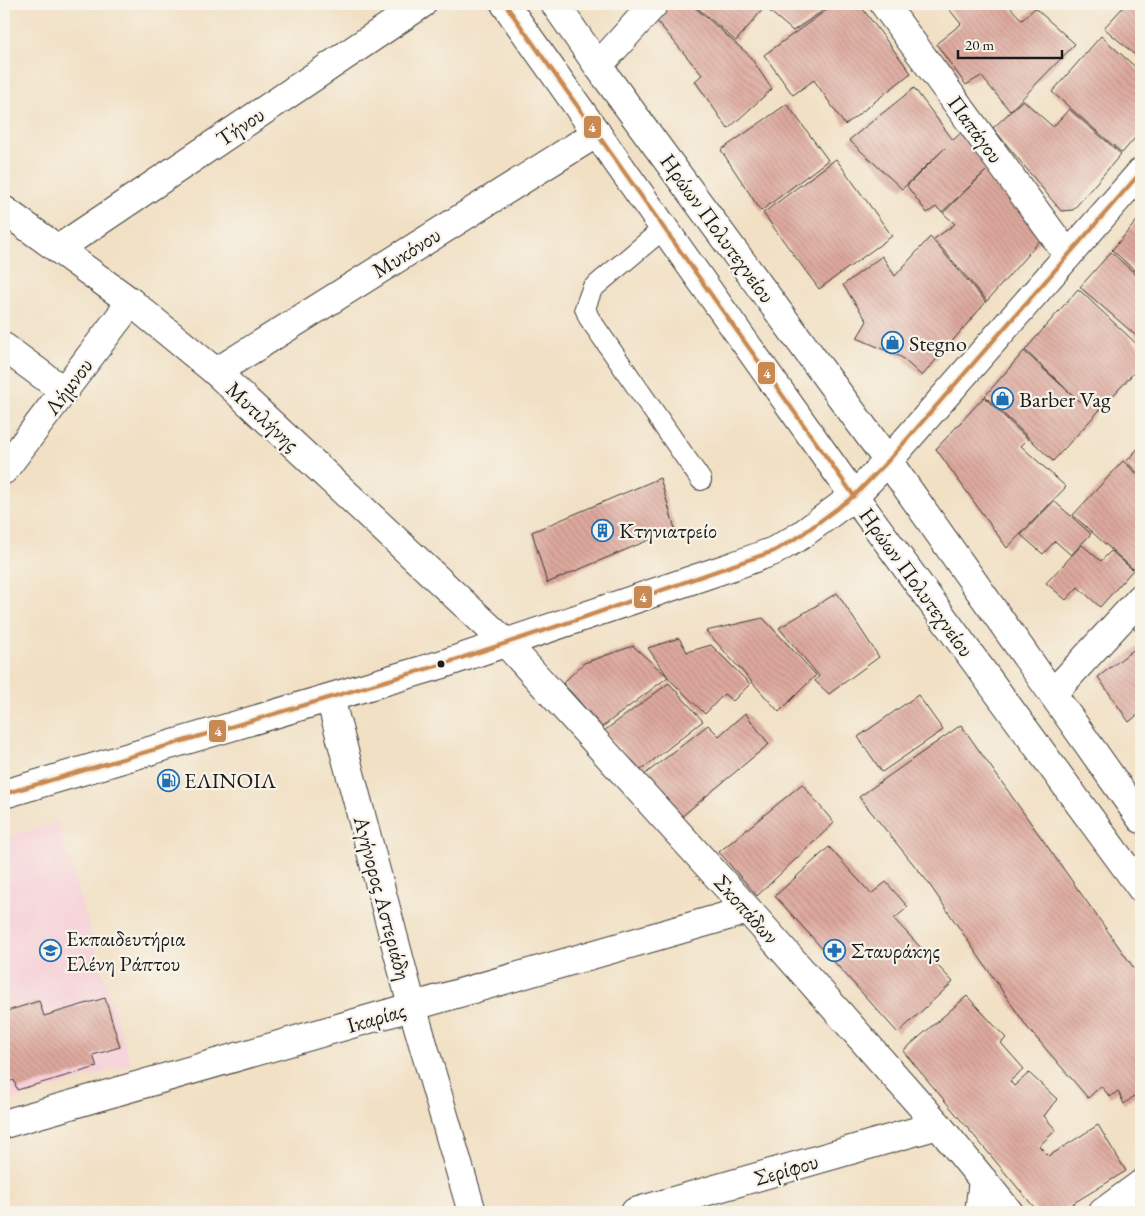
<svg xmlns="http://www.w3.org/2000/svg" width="1145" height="1216" viewBox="0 0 1145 1216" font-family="'EB Garamond',serif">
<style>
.built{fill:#f6cfd8}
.building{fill:url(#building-back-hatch)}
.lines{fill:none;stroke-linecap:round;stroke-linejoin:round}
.service-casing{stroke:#3c3935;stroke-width:22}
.minor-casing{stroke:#3c3935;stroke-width:30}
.secondary-casing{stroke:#3c3935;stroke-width:30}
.primary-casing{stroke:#3c3935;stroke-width:30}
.service{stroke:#fff;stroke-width:20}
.minor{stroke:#fff;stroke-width:28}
.secondary{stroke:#fff;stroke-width:28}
.primary{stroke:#fff;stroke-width:28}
.bus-1-casing{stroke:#f7f3e8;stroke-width:8}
.bus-1{stroke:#c98952;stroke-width:4}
.bus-dot{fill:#1c1c1c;stroke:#f7f3e8;stroke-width:2}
.labels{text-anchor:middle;stroke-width:4.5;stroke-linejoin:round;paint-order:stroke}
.street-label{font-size:22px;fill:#1c1c1c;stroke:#f7f3e8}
.poi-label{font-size:22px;fill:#1c1c1c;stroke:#f7f3e8;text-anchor:start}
.line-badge{stroke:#f7f3e8;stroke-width:2}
.badge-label{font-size:14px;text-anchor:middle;font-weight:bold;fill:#fff}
</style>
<defs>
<pattern id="building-back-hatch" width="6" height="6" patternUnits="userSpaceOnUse" patternTransform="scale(1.25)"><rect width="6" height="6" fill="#dda89d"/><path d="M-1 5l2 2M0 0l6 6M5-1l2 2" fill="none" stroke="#bd9087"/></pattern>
</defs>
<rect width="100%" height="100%" fill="#f7f3e8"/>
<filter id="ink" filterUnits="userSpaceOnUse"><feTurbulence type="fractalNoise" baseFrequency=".02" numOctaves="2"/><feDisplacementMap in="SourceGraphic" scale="10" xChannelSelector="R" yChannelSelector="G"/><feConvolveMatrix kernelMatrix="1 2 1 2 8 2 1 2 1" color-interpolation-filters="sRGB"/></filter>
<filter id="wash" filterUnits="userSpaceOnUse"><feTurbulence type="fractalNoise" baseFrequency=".0096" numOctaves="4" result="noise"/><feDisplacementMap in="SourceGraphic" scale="20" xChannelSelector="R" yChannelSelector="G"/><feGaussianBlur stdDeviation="1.12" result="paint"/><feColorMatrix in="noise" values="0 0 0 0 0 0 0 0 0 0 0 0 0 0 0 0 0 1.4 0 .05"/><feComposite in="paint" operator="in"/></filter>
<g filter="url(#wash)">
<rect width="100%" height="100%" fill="#f1e0c4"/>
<path class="built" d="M 57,822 L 131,1064 L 4,1103 L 4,838 Z"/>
<g id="blocks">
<g class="building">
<path d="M 671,4 L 691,4 L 749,55 L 772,89 L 728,129 L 695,81 L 702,75 L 657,21 Z"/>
<path d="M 693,4 L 759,4 L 764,8 L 736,41 Z"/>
<path d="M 761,4 L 833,4 L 793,31 Z"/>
<path d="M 835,4 L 859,4 L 911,73 L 845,125 L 814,80 L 793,95 L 764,55 Z"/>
<path d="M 945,4 L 1007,4 L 1022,20 L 1035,8 L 1075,44 L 1010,111 L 981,76 L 966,85 L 936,44 L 961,24 Z"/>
<path d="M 1126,4 L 1141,4 L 1141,60 L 1104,28 Z"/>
<path d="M 1101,36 L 1141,72 L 1141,131 L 1122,153 L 1052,92 Z"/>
<path d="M 914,88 L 953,140 L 962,132 L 1043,237 L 987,301 L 934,239 L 955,224 L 943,213 L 986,171 L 942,212 L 936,207 L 927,213 L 907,186 L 945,148 L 902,189 L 849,140 Z"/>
<path d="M 1023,100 L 1053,127 L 1069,109 L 1121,154 L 1073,210 L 1061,211 L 993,128 Z"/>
<path d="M 787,104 L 828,160 L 761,211 L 721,150 Z"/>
<path d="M 836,159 L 892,236 L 819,289 L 763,213 Z"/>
<path d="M 1141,216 L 1141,276 L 1112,250 Z"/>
<path d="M 930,237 L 986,302 L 922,376 L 901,357 L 857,338 L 867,321 L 843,285 L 882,256 L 895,276 Z"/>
<path d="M 1111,252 L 1141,279 L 1141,340 L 1080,287 Z"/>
<path d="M 1078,289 L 1141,348 L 1141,365 L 1053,461 L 985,396 L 1024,351 L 1080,402 L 1025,350 Z"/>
<path d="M 984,397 L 1028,439 L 1021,446 L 1066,487 L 1007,548 L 936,449 Z"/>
<path d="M 1141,445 L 1141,476 L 1126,462 Z"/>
<path d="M 1123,461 L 1141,478 L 1141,560 L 1133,569 L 1073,515 Z"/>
<path d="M 660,478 L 675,529 L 547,583 L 532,532 Z"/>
<path d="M 1054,501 L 1091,534 L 1071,555 L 1055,541 L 1043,554 L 1021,535 Z"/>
<path d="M 1082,545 L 1101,561 L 1111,551 L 1133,570 L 1100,607 L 1078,587 L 1066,600 L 1046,583 Z"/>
<path d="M 837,593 L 879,657 L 829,694 L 815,681 L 819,676 L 779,628 Z"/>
<path d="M 1141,617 L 1141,638 L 1132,626 Z"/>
<path d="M 763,618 L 816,675 L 779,712 L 706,631 Z"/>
<path d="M 679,638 L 687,652 L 711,645 L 750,684 L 733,701 L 724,694 L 705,714 L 670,680 L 648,648 Z"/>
<path d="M 1141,644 L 1141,712 L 1129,722 L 1098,677 Z"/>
<path d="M 633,646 L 668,677 L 602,727 L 563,683 L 584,663 Z"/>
<path d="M 669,683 L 703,721 L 641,770 L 604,731 Z"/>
<path d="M 918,695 L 943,730 L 882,772 L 858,737 Z"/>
<path d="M 745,713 L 769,744 L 681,817 L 644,775 L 708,725 L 719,736 Z"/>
<path d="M 961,725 L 1141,978 L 1141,1091 L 1124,1104 L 1118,1091 L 1110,1097 L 1101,1086 L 1088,1098 L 1027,1027 L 927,881 L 859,797 Z"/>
<path d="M 802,784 L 834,823 L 757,896 L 719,852 Z"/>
<path d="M 829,847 L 871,894 L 886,882 L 908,907 L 894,919 L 953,982 L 898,1033 L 775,896 Z"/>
<path d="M 967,996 L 1006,1038 L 1001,1043 L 1024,1069 L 1010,1081 L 1014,1086 L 1029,1073 L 1057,1099 L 1044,1116 L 1056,1130 L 1039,1146 L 1049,1156 L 1098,1125 L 1126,1171 L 1059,1212 L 1038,1212 L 903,1051 Z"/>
<path d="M 105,998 L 120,1047 L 93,1055 L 97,1067 L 17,1090 L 14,1080 L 4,1083 L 4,1012 L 39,1001 L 44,1016 Z"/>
<path d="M 897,1208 L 929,1211 L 929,1212 L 896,1212 Z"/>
</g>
</g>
</g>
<g filter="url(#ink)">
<use href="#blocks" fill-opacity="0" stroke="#3c3935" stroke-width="1"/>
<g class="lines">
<defs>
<path id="service" d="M 664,228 L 592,289 L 585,308 L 589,318 L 701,480"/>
<g id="minor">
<path d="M 884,4 L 1068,255"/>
<path d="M 598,66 L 654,4"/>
<path d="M 4,210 L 131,302 L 216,372 L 506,643 L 748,910 L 938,1125 L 1009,1212"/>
<path d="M 58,249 L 422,4"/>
<path d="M 4,347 L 64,391"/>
<path d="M 216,372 L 597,133"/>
<path d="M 4,470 L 131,302"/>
<path d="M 1053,693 L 1141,598"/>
<path d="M 330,698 L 412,1006 L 472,1212"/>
<path d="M 4,1124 L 748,910"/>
<path d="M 635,1212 L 938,1125"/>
<path d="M 979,1212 L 983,1180"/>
<path d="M 1103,1212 L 1141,1184"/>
</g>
<path id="secondary" d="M 4,794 L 443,664 L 733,566 L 774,551 L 800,536 L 854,496"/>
<g id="primary">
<path d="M 505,4 L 854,496 L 1141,888"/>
<path d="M 555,4 L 598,66 L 888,461 L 1141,819"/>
<path d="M 854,496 L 888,461 L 1141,172"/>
</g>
</defs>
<use href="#service" class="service-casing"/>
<use href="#minor" class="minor-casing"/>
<use href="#secondary" class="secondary-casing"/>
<use href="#primary" class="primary-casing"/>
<use href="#service" class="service"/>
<use href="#minor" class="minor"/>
<use href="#secondary" class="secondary"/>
<use href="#primary" class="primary"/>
<defs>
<g id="bus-1">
<path d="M 505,4 L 854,496"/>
<path d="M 4,794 L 443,664 L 582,618 L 774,551 L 800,536 L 854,496 L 888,461 L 1141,172"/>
</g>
</defs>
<use href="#bus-1" class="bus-1-casing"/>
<use href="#bus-1" class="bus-1"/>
</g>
</g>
<defs>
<symbol id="shop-ring" viewBox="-11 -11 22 22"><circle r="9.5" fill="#f7f3e8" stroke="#1f6fb2" stroke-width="1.5"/><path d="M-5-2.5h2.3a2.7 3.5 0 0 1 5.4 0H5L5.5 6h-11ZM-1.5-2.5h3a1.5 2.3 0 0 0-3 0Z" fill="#1f6fb2"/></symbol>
<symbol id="building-ring" viewBox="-11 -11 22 22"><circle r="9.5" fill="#f7f3e8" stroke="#1f6fb2" stroke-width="1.5"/><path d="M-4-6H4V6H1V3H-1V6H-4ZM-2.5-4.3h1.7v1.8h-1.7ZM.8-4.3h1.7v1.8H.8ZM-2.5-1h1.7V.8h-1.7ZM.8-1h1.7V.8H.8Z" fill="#1f6fb2"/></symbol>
<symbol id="fuel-ring" viewBox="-11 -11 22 22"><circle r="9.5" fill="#f7f3e8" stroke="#1f6fb2" stroke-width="1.5"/><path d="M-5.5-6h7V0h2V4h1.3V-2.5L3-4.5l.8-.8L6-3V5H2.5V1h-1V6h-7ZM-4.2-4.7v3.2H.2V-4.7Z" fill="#1f6fb2"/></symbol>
<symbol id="pharmacy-ring" viewBox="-11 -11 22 22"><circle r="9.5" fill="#f7f3e8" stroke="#1f6fb2" stroke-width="1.5"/><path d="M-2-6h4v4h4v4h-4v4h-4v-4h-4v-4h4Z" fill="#1f6fb2"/></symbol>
<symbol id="school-ring" viewBox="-11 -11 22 22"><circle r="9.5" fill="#f7f3e8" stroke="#1f6fb2" stroke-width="1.5"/><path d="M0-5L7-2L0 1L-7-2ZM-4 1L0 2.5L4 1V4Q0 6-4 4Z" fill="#1f6fb2"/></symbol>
</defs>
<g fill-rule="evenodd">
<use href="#shop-ring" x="880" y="330" width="25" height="25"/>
<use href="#shop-ring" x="990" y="386" width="25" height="25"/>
<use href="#building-ring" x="590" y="518" width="25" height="25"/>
<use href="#fuel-ring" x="156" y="768" width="25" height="25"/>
<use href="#pharmacy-ring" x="822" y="938" width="25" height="25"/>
<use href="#school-ring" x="38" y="938" width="25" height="25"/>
</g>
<circle class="bus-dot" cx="441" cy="664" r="4.5"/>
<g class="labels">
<g class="street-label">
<text transform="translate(240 126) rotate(-34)" y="8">Τήνου</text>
<text transform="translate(976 129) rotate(54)" y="8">Παπάγου</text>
<text transform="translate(718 228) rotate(54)" y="8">Ηρώων Πολυτεχνείου</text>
<text transform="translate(406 252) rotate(-32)" y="8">Μυκόνου</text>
<text transform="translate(68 386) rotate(-53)" y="8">Λήμνου</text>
<text transform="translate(263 416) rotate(43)" y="8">Μυτιλήνης</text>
<text transform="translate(917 582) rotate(54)" y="8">Ηρώων Πολυτεχνείου</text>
<text transform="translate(383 898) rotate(75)" y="8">Αγήνορος Αστεριάδη</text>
<text transform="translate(747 909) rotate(48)" y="8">Σκοπάδων</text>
<text transform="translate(376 1017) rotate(-16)" y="8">Ικαρίας</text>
<text transform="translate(786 1169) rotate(-16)" y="8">Σερίφου</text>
</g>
<g class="poi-label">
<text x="909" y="351">Stegno</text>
<text x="1019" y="407">Barber Vag</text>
<text x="619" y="538">Κτηνιατρείο</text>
<text x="184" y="788">ΕΛΙΝΟΙΛ</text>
<text x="66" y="946">Εκπαιδευτήρια<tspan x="66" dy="25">Ελένη Ράπτου</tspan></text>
<text x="851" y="958">Σταυράκης</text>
</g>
</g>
<g class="line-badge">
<rect x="583" y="115" width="19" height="24" rx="5" fill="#c98952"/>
<rect x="757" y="361" width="19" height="24" rx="5" fill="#c98952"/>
<rect x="633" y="585" width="20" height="24" rx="5" fill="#c98952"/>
<rect x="208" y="719" width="19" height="24" rx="5" fill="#c98952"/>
</g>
<g class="badge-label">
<text x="592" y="132">4</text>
<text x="767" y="378">4</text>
<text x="643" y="602">4</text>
<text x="218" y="736">4</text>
</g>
<rect width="1145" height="1216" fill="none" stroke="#f7f3e8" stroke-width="20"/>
<path d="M958 50v8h104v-8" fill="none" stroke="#1c1c1c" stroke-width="2.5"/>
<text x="965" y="50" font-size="15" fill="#1c1c1c" stroke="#f7f3e8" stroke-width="4" paint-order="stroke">20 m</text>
</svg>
